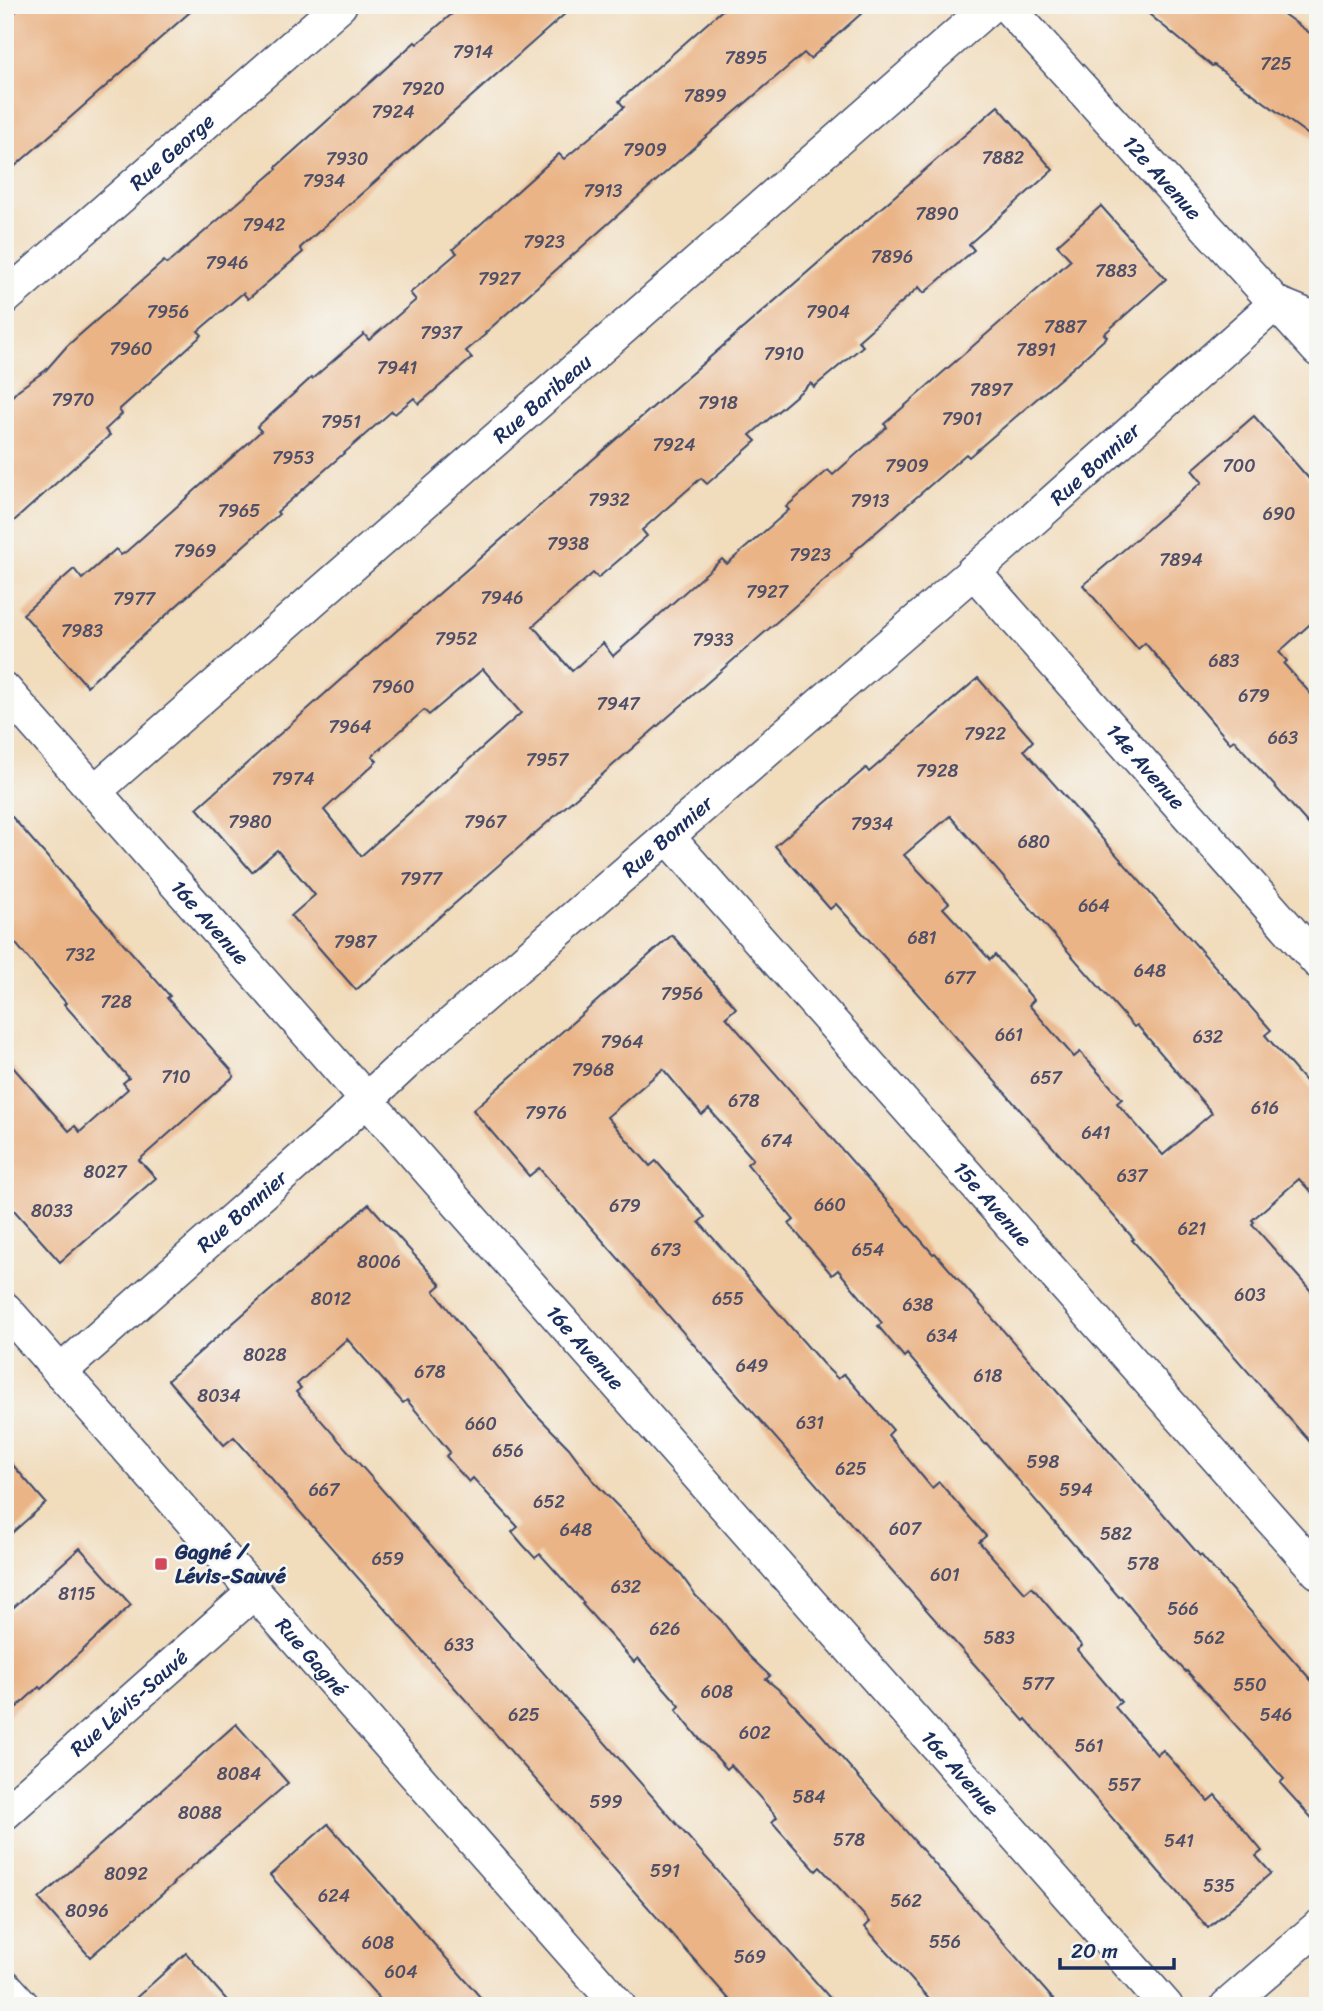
<svg xmlns="http://www.w3.org/2000/svg" width="1323" height="2011" viewBox="0 0 1323 2011" font-family="Sriracha,sans-serif">
<style>
.building{fill:#eab486;fill-rule:evenodd}
.lines{fill:none;stroke-linecap:round;stroke-linejoin:round}
.street-casing{stroke:#3b496c;stroke-width:36}
.street{stroke:#fff;stroke-width:33}
.poi-dot{fill:#d1495b;stroke:#f6f6f2;stroke-width:2.5}
.labels{text-anchor:middle;stroke-width:5;stroke-linejoin:round;paint-order:stroke}
.number-label{font-size:18px;fill:#4f5068}
.street-label{font-size:21px;fill:#1b2f5e;stroke:#f6f6f2}
.poi-label{font-size:21px;font-weight:bold;fill:#1b2f5e;stroke:#f6f6f2;text-anchor:start}
</style>
<rect width="100%" height="100%" fill="#f6f6f2"/>
<filter id="ink" filterUnits="userSpaceOnUse"><feTurbulence type="fractalNoise" baseFrequency=".0143" numOctaves="2"/><feDisplacementMap in="SourceGraphic" scale="14" xChannelSelector="R" yChannelSelector="G"/><feConvolveMatrix kernelMatrix="1 2 1 2 8 2 1 2 1" color-interpolation-filters="sRGB"/></filter>
<filter id="wash" filterUnits="userSpaceOnUse"><feTurbulence type="fractalNoise" baseFrequency=".00686" numOctaves="4" result="noise"/><feDisplacementMap in="SourceGraphic" scale="28" xChannelSelector="R" yChannelSelector="G"/><feGaussianBlur stdDeviation="1.57" result="paint"/><feColorMatrix in="noise" values="0 0 0 0 0 0 0 0 0 0 0 0 0 0 0 0 0 1.4 0 .05"/><feComposite in="paint" operator="in"/></filter>
<g filter="url(#wash)">
<rect width="100%" height="100%" fill="#f1dcbc"/>
<g id="blocks">
<g class="building">
<path d="M 23,5 L 198,5 L 5,175 L 5,21 Z"/>
<path d="M 470,5 L 575,5 L 300,248 L 303,252 L 248,299 L 243,293 L 198,331 L 202,335 L 119,410 L 122,414 L 105,430 L 110,435 L 5,529 L 5,404 L 18,390 L 46,370 L 67,346 L 164,261 L 167,264 L 277,169 L 276,167 L 415,42 L 417,44 L 460,7 L 463,10 Z"/>
<path d="M 728,5 L 871,5 L 810,59 L 804,53 L 700,142 L 485,333 L 486,334 L 466,351 L 472,358 L 419,404 L 414,398 L 395,414 L 392,411 L 277,512 L 279,514 L 87,686 L 23,614 L 74,569 L 82,579 L 116,549 L 121,555 L 127,551 L 247,444 L 261,431 L 257,427 L 311,378 L 312,379 L 364,334 L 369,340 L 416,300 L 410,293 L 457,253 L 453,249 L 559,154 L 564,159 L 594,134 L 624,107 L 619,101 Z"/>
<path d="M 1138,5 L 1271,5 L 1318,39 L 1318,142 L 1214,65 L 1212,66 Z"/>
<path d="M 998,106 L 1053,170 L 969,244 L 974,250 L 924,293 L 919,287 L 858,341 L 863,346 L 814,387 L 811,383 L 750,435 L 756,441 L 707,484 L 701,478 L 642,530 L 647,536 L 598,578 L 593,573 L 533,626 L 572,671 L 603,643 L 613,656 L 722,559 L 727,564 L 789,510 L 786,507 L 828,470 L 833,475 L 887,427 L 884,424 L 1071,260 L 1057,245 L 1101,206 L 1166,279 L 1104,334 L 1107,337 L 1076,365 L 969,457 L 966,454 L 851,554 L 852,556 L 356,990 L 291,916 L 315,895 L 277,850 L 252,872 L 197,808 L 347,674 ZM 483,669 L 521,713 L 361,856 L 324,810 L 377,761 L 372,756 L 424,710 L 429,715 Z"/>
<path d="M 1254,416 L 1318,489 L 1318,617 L 1279,652 L 1287,661 L 1284,664 L 1318,702 L 1318,835 L 1234,740 L 1230,743 L 1145,643 L 1138,649 L 1083,585 L 1202,482 L 1192,470 Z"/>
<path d="M 978,678 L 1033,741 L 1024,750 L 1271,1030 L 1265,1035 L 1318,1096 L 1318,1200 L 1299,1179 L 1252,1220 L 1254,1222 L 1252,1224 L 1318,1299 L 1318,1451 L 1132,1240 L 1134,1239 L 909,984 L 836,904 L 830,909 L 775,846 L 866,768 L 869,772 ZM 950,816 L 1134,1027 L 1137,1025 L 1212,1113 L 1163,1155 L 1117,1103 L 1122,1099 L 1080,1052 L 1074,1057 L 1029,1005 L 1034,1000 L 995,955 L 990,960 L 967,934 L 943,908 L 949,903 L 904,855 Z"/>
<path d="M 5,809 L 170,996 L 167,998 L 232,1071 L 231,1072 L 234,1076 L 139,1160 L 156,1178 L 60,1262 L 5,1200 L 5,1058 L 69,1131 L 75,1126 L 80,1132 L 128,1089 L 123,1083 L 129,1078 L 64,1004 L 66,1003 L 5,931 Z"/>
<path d="M 672,935 L 736,1008 L 726,1017 L 933,1254 L 935,1253 L 1067,1403 L 1200,1556 L 1201,1555 L 1318,1688 L 1318,1825 L 1280,1783 L 1284,1779 L 1187,1671 L 1186,1672 L 1160,1644 L 1121,1596 L 1119,1597 L 987,1444 L 986,1445 L 907,1354 L 904,1357 L 878,1326 L 882,1323 L 838,1270 L 832,1275 L 789,1224 L 794,1220 L 747,1164 L 753,1159 L 709,1109 L 702,1115 L 663,1069 L 607,1117 L 650,1166 L 656,1161 L 705,1217 L 699,1222 L 823,1364 L 838,1379 L 844,1374 L 893,1430 L 888,1435 L 932,1488 L 939,1482 L 986,1536 L 979,1542 L 1025,1593 L 1032,1587 L 1082,1646 L 1077,1650 L 1121,1702 L 1115,1707 L 1157,1755 L 1163,1750 L 1208,1801 L 1215,1795 L 1262,1851 L 1256,1856 L 1271,1873 L 1208,1928 L 1026,1719 L 1024,1721 L 539,1168 L 529,1176 L 473,1110 Z"/>
<path d="M 369,1204 L 441,1285 L 434,1291 L 470,1337 L 493,1361 L 529,1407 L 569,1448 L 595,1483 L 640,1529 L 656,1550 L 679,1572 L 696,1596 L 721,1620 L 749,1656 L 770,1676 L 766,1679 L 784,1694 L 813,1725 L 1059,2006 L 935,2006 L 865,1927 L 870,1922 L 843,1892 L 820,1867 L 816,1871 L 772,1822 L 777,1817 L 731,1765 L 727,1769 L 697,1736 L 676,1710 L 680,1706 L 638,1658 L 634,1662 L 582,1604 L 584,1603 L 540,1554 L 535,1558 L 524,1546 L 512,1532 L 518,1527 L 473,1478 L 469,1482 L 458,1470 L 446,1456 L 450,1452 L 407,1400 L 403,1403 L 347,1339 L 297,1384 L 301,1388 L 296,1392 L 837,2006 L 735,2006 L 234,1437 L 224,1445 L 168,1380 Z"/>
<path d="M 5,1456 L 46,1503 L 5,1539 Z"/>
<path d="M 80,1548 L 131,1605 L 41,1689 L 39,1687 L 5,1718 L 5,1615 Z"/>
<path d="M 236,1724 L 288,1783 L 174,1882 L 175,1883 L 90,1957 L 39,1899 Z"/>
<path d="M 328,1824 L 392,1896 L 488,2006 L 386,2006 L 270,1875 Z"/>
<path d="M 186,1953 L 232,2006 L 127,2006 Z"/>
</g>
</g>
</g>
<g filter="url(#ink)">
<use href="#blocks" fill-opacity="0" stroke="#3b496c" stroke-width="2"/>
<g class="lines">
<defs>
<g id="street">
<path id="s1" d="M 1006,5 L 1318,350"/>
<path id="s2" d="M 5,298 L 340,5"/>
<path id="s3" d="M 973,571 L 1318,962"/>
<path id="s4" d="M 5,690 L 1166,2006"/>
<path id="s5" d="M 95,791 L 991,5"/>
<path id="s6" d="M 668,837 L 1318,1572"/>
<path id="s7" d="M 5,1309 L 619,2006"/>
<path id="s8" d="M 60,1372 L 332,1132 L 407,1062 L 1002,547 L 1276,303 L 1318,320"/>
<path id="s9" d="M 5,1813 L 254,1592"/>
<path d="M 5,1986 L 23,2006"/>
<path d="M 1227,2006 L 1318,1927"/>
</g>
</defs>
<use href="#street" class="street-casing"/>
<use href="#street" class="street"/>
</g>
</g>
<rect class="poi-dot" x="154" y="1557" width="14" height="14" rx="3.5"/>
<g class="labels">
<g class="number-label">
<text x="473" y="58">7914</text>
<text x="746" y="64">7895</text>
<text x="1276" y="70">725</text>
<text x="423" y="95">7920</text>
<text x="705" y="102">7899</text>
<text x="393" y="118">7924</text>
<text x="645" y="156">7909</text>
<text x="1003" y="164">7882</text>
<text x="347" y="165">7930</text>
<text x="324" y="187">7934</text>
<text x="603" y="197">7913</text>
<text x="937" y="220">7890</text>
<text x="264" y="231">7942</text>
<text x="544" y="248">7923</text>
<text x="892" y="263">7896</text>
<text x="227" y="269">7946</text>
<text x="1116" y="277">7883</text>
<text x="499" y="285">7927</text>
<text x="168" y="318">7956</text>
<text x="828" y="318">7904</text>
<text x="1065" y="333">7887</text>
<text x="441" y="339">7937</text>
<text x="131" y="355">7960</text>
<text x="1036" y="356">7891</text>
<text x="784" y="360">7910</text>
<text x="397" y="374">7941</text>
<text x="991" y="396">7897</text>
<text x="73" y="406">7970</text>
<text x="718" y="409">7918</text>
<text x="962" y="425">7901</text>
<text x="341" y="428">7951</text>
<text x="674" y="451">7924</text>
<text x="293" y="464">7953</text>
<text x="907" y="472">7909</text>
<text x="1239" y="472">700</text>
<text x="609" y="506">7932</text>
<text x="870" y="507">7913</text>
<text x="239" y="517">7965</text>
<text x="1279" y="520">690</text>
<text x="568" y="550">7938</text>
<text x="195" y="557">7969</text>
<text x="810" y="561">7923</text>
<text x="1181" y="566">7894</text>
<text x="767" y="598">7927</text>
<text x="502" y="604">7946</text>
<text x="134" y="605">7977</text>
<text x="82" y="637">7983</text>
<text x="456" y="645">7952</text>
<text x="713" y="646">7933</text>
<text x="1224" y="667">683</text>
<text x="393" y="693">7960</text>
<text x="1254" y="702">679</text>
<text x="618" y="710">7947</text>
<text x="350" y="733">7964</text>
<text x="985" y="740">7922</text>
<text x="1283" y="744">663</text>
<text x="547" y="766">7957</text>
<text x="937" y="777">7928</text>
<text x="293" y="785">7974</text>
<text x="250" y="828">7980</text>
<text x="485" y="828">7967</text>
<text x="872" y="830">7934</text>
<text x="1034" y="848">680</text>
<text x="421" y="885">7977</text>
<text x="1094" y="912">664</text>
<text x="922" y="944">681</text>
<text x="355" y="948">7987</text>
<text x="80" y="961">732</text>
<text x="1150" y="977">648</text>
<text x="960" y="984">677</text>
<text x="682" y="1000">7956</text>
<text x="116" y="1008">728</text>
<text x="1009" y="1041">661</text>
<text x="1208" y="1043">632</text>
<text x="622" y="1048">7964</text>
<text x="593" y="1076">7968</text>
<text x="176" y="1083">710</text>
<text x="1046" y="1084">657</text>
<text x="744" y="1107">678</text>
<text x="1265" y="1114">616</text>
<text x="546" y="1119">7976</text>
<text x="1096" y="1139">641</text>
<text x="777" y="1147">674</text>
<text x="105" y="1178">8027</text>
<text x="1132" y="1182">637</text>
<text x="830" y="1211">660</text>
<text x="625" y="1212">679</text>
<text x="52" y="1217">8033</text>
<text x="1192" y="1235">621</text>
<text x="666" y="1256">673</text>
<text x="868" y="1256">654</text>
<text x="379" y="1268">8006</text>
<text x="1250" y="1301">603</text>
<text x="331" y="1305">8012</text>
<text x="728" y="1305">655</text>
<text x="918" y="1311">638</text>
<text x="942" y="1342">634</text>
<text x="265" y="1361">8028</text>
<text x="752" y="1372">649</text>
<text x="430" y="1378">678</text>
<text x="988" y="1382">618</text>
<text x="219" y="1402">8034</text>
<text x="810" y="1429">631</text>
<text x="481" y="1430">660</text>
<text x="508" y="1457">656</text>
<text x="1043" y="1468">598</text>
<text x="851" y="1475">625</text>
<text x="324" y="1496">667</text>
<text x="1076" y="1496">594</text>
<text x="549" y="1508">652</text>
<text x="905" y="1535">607</text>
<text x="576" y="1536">648</text>
<text x="1116" y="1540">582</text>
<text x="388" y="1565">659</text>
<text x="1143" y="1570">578</text>
<text x="945" y="1581">601</text>
<text x="626" y="1593">632</text>
<text x="77" y="1600">8115</text>
<text x="1183" y="1615">566</text>
<text x="665" y="1635">626</text>
<text x="999" y="1644">583</text>
<text x="1209" y="1644">562</text>
<text x="459" y="1651">633</text>
<text x="1038" y="1690">577</text>
<text x="1250" y="1691">550</text>
<text x="717" y="1698">608</text>
<text x="524" y="1721">625</text>
<text x="1276" y="1721">546</text>
<text x="755" y="1739">602</text>
<text x="1089" y="1752">561</text>
<text x="239" y="1780">8084</text>
<text x="1124" y="1791">557</text>
<text x="809" y="1803">584</text>
<text x="606" y="1808">599</text>
<text x="200" y="1819">8088</text>
<text x="849" y="1846">578</text>
<text x="1179" y="1847">541</text>
<text x="665" y="1877">591</text>
<text x="126" y="1880">8092</text>
<text x="1219" y="1892">535</text>
<text x="334" y="1902">624</text>
<text x="906" y="1907">562</text>
<text x="87" y="1917">8096</text>
<text x="945" y="1948">556</text>
<text x="378" y="1949">608</text>
<text x="750" y="1963">569</text>
<text x="401" y="1978">604</text>
</g>
<g class="street-label">
<text dy="7" stroke="none"><textPath href="#s2" startOffset="222">Rue George</textPath></text>
<text dy="7" stroke="none"><textPath href="#s1" startOffset="233">12e Avenue</textPath></text>
<text dy="7" stroke="none"><textPath href="#s5" startOffset="595">Rue Baribeau</textPath></text>
<text dy="7" stroke="none"><textPath href="#s8" startOffset="1377">Rue Bonnier</textPath></text>
<text dy="7" stroke="none"><textPath href="#s3" startOffset="261">14e Avenue</textPath></text>
<text dy="7" stroke="none"><textPath href="#s8" startOffset="810">Rue Bonnier</textPath></text>
<text dy="7" stroke="none"><textPath href="#s4" startOffset="310">16e Avenue</textPath></text>
<text dy="7" stroke="none"><textPath href="#s6" startOffset="490">15e Avenue</textPath></text>
<text dy="7" stroke="none"><textPath href="#s8" startOffset="243">Rue Bonnier</textPath></text>
<text dy="7" stroke="none"><textPath href="#s4" startOffset="877">16e Avenue</textPath></text>
<text dy="7" stroke="none"><textPath href="#s7" startOffset="464">Rue Gagné</textPath></text>
<text dy="7" stroke="none"><textPath href="#s9" startOffset="166">Rue Lévis-Sauvé</textPath></text>
<text dy="7" stroke="none"><textPath href="#s4" startOffset="1444">16e Avenue</textPath></text>
</g>
<g class="poi-label">
<text x="175" y="1559">Gagné /<tspan x="175" dy="24">Lévis-Sauvé</tspan></text>
</g>
</g>
<rect width="1323" height="2011" fill="none" stroke="#f6f6f2" stroke-width="28"/>
<path d="M1060 1958v10h114v-10" fill="none" stroke="#1b2f5e" stroke-width="3.5"/>
<text x="1071" y="1958" font-size="21" fill="#1b2f5e" stroke="#f6f6f2" stroke-width="5" paint-order="stroke">20 m</text>
</svg>
